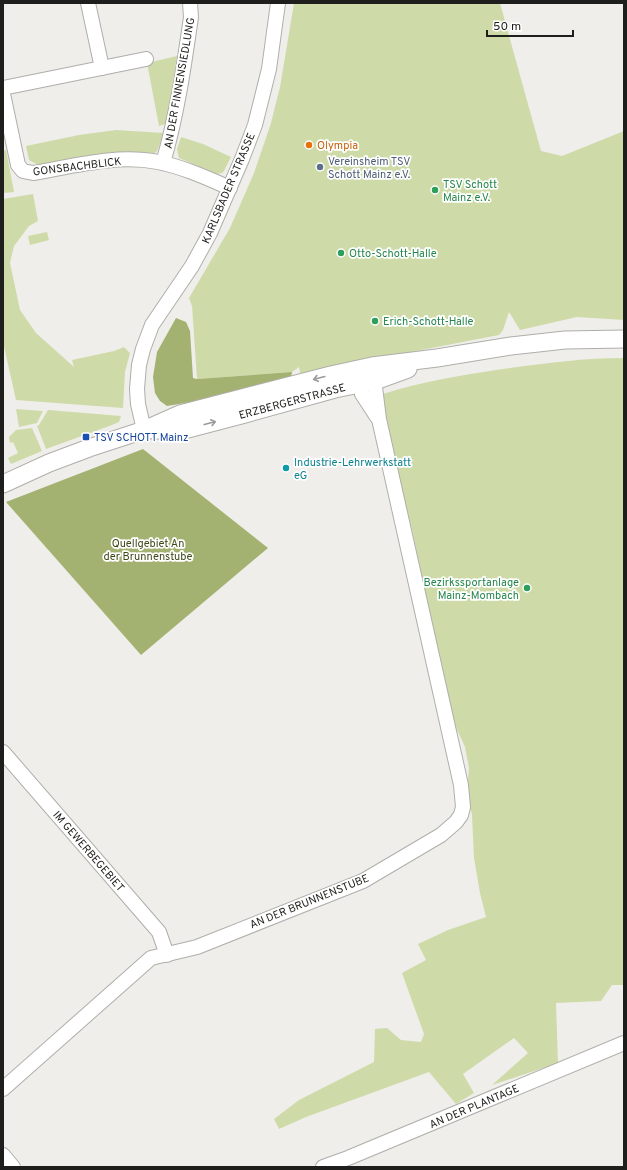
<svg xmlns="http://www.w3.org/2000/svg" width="627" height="1170" viewBox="0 0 627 1170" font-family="Overpass,sans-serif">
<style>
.green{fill:#cedba9}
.forest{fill:#a3b270}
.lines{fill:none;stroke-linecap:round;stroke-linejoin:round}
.minor-casing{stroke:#afaeaa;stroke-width:16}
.major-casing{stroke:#afaeaa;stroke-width:19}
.minor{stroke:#fff;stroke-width:14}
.major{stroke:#fff;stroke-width:17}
.oneway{stroke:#9a9a99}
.food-dot{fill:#e8710a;stroke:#fff;stroke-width:1.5}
.service-dot{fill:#5c6f8a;stroke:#fff;stroke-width:1.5}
.leisure-dot{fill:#2e9e5b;stroke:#fff;stroke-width:1.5}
.transit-dot{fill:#1a4fb4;stroke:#fff;stroke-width:1.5}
.culture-dot{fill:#0f9aa8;stroke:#fff;stroke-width:1.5}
.labels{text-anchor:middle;stroke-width:3.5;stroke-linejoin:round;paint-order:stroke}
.street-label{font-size:11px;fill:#1e1e1c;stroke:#fff}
.food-label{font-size:11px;fill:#c56008;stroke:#fff;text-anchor:start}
.service-label{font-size:11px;fill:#4e5e75;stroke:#fff;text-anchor:start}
.leisure-label{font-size:11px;fill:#27864d;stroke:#fff;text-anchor:start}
.transit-label{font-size:11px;fill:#164399;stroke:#fff;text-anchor:start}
.culture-label{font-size:11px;fill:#0d838f;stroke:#fff;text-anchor:start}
.park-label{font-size:11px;fill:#404a19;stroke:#fff}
</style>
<rect width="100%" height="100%" fill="#efeeea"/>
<g class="green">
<path d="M 294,3 L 500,3 L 541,151 L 562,156 L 624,131 L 624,320 L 577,317 L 520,330 L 509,312 L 503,330 L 499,335 L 411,352 L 301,377 L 299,367 L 292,372 L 197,379 L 192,306 L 189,298 L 230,228 L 254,173 L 271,123 L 280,87 Z"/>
<path d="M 177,56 L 167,120 L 165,124 L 159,126 L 147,63 Z"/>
<path d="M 116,130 L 164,133 L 157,151 L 155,153 L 134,152 L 104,153 L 38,165 L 29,160 L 26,146 L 79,135 Z"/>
<path d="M 181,137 L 203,144 L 231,157 L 224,171 L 222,173 L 217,174 L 179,158 L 177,149 Z"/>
<path d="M 6,150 L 14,192 L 3,193 L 3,151 Z"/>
<path d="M 33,194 L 38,221 L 29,226 L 14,246 L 10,263 L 20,310 L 36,333 L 74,367 L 72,360 L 114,351 L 124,347 L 130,353 L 125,372 L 123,408 L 16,400 L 3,342 L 3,199 Z"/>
<path d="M 47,232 L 49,240 L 30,245 L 28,236 Z"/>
<path d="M 624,358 L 624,985 L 612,985 L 601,1001 L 556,1003 L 558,1063 L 492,1085 L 528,1053 L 514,1038 L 463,1074 L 474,1093 L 456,1104 L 429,1072 L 306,1117 L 279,1129 L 274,1119 L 299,1100 L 374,1062 L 375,1029 L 387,1028 L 401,1040 L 421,1042 L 424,1034 L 402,973 L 426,960 L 418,944 L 448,930 L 486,917 L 480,893 L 474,858 L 472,815 L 467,793 L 469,768 L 465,747 L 454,723 L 446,691 L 412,529 L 384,419 L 383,394 C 420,382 458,376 496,370 C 539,364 581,358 624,358 Z"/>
<path d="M 16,409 L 43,411 L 37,423 L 19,427 Z"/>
<path d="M 48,410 L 121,416 L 119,422 L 112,425 L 46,449 L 37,426 L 39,425 Z"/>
<path d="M 32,428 L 42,451 L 11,464 L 8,458 L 18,453 L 13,442 L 10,443 L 9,437 L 16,430 Z"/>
</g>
<g class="forest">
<path d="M 176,318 L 186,322 L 190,331 L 193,378 L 197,379 L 292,372 L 291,379 L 203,400 L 167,406 L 160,401 L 155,393 L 153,377 L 157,352 Z"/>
<path d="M 143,449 L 268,548 L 141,655 L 6,502 Z"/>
</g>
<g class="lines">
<defs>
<g id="minor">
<path d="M 88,3 L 102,68"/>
<path d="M 3,88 L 146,59"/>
<path d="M 3,94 L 18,165 L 23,171 L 33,173 C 74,166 116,154 158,162 C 183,167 207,178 230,188"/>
<path d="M 163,163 C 177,115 184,66 191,17 L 190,3"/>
<path d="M 358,373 L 362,394 L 377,417"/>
<path d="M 144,430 L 138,404 L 137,389 L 139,365 L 143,349 L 152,325 L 192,266 L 210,233 L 242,159 L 255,125 L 269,69 L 278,3"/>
<path d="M 3,752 L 159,932 L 167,955"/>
<path d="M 3,1089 L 151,958 L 197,947 L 363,881 L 441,835 L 456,822 L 461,815 L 463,807 L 461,785 L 379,419 L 373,371"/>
<path d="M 3,1155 L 13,1167"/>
<path d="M 323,1167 L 348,1158 L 624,1043"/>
</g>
<g id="major">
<path d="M 152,430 L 184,430 L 245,414 L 335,389 L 375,381 L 408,369"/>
<path d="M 3,484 L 49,463 L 89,448 L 144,430 L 180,414 L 331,375 L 372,366 L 437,358 L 511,346 L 565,340 L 624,339"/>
</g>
</defs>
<use href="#minor" class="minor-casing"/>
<use href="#major" class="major-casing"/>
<use href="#minor" class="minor"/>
<use href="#major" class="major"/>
</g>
<defs><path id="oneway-shaft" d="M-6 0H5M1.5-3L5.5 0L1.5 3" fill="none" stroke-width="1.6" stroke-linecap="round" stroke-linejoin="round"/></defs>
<g class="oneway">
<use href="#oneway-shaft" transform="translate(319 378) rotate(165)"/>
<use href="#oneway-shaft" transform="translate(210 423) rotate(-14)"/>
</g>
<circle class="food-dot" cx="309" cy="145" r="4"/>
<circle class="service-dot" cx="320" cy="167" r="4"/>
<g class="leisure-dot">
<circle cx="435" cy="190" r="4"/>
<circle cx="341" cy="253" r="4"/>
<circle cx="375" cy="321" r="4"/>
<circle cx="527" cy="588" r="4"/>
</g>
<rect class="transit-dot" x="82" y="433" width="8" height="8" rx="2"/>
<circle class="culture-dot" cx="286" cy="468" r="4"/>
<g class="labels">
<g class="street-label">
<text transform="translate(179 83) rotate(-80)" y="4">AN DER FINNENSIEDLUNG</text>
<text transform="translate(77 166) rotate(-7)" y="4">GONSBACHBLICK</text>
<text transform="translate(228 188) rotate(-67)" y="4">KARLSBADER STRASSE</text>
<text transform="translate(292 401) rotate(-15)" y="4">ERZBERGERSTRASSE</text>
<text transform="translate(89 851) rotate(49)" y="4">IM GEWERBEGEBIET</text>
<text transform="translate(309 901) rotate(-22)" y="4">AN DER BRUNNENSTUBE</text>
<text transform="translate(474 1106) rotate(-23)" y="4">AN DER PLANTAGE</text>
</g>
<g class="food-label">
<text x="317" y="149">Olympia</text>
</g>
<g class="service-label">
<text x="328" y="165">Vereinsheim TSV<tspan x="328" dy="13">Schott Mainz e.V.</tspan></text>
</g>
<g class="leisure-label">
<text x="443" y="188">TSV Schott<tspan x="443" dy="13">Mainz e.V.</tspan></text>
<text x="349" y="257">Otto-Schott-Halle</text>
<text x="383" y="325">Erich-Schott-Halle</text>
<text x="519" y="586" text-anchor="end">Bezirkssportanlage<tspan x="519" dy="13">Mainz-Mombach</tspan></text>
</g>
<g class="transit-label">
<text x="94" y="441">TSV SCHOTT Mainz</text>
</g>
<g class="culture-label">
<text x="294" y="466">Industrie-Lehrwerkstatt<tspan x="294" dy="13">eG</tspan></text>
</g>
<g class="park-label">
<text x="148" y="547">Quellgebiet An<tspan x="148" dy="13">der Brunnenstube</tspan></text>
</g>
</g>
<rect width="627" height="1170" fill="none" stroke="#1e1e1c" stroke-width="8"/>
<path d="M487 30v6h86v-6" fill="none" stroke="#1e1e1c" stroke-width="2"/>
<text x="493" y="30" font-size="12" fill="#1e1e1c" stroke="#ffffff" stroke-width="3" paint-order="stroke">50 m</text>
</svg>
